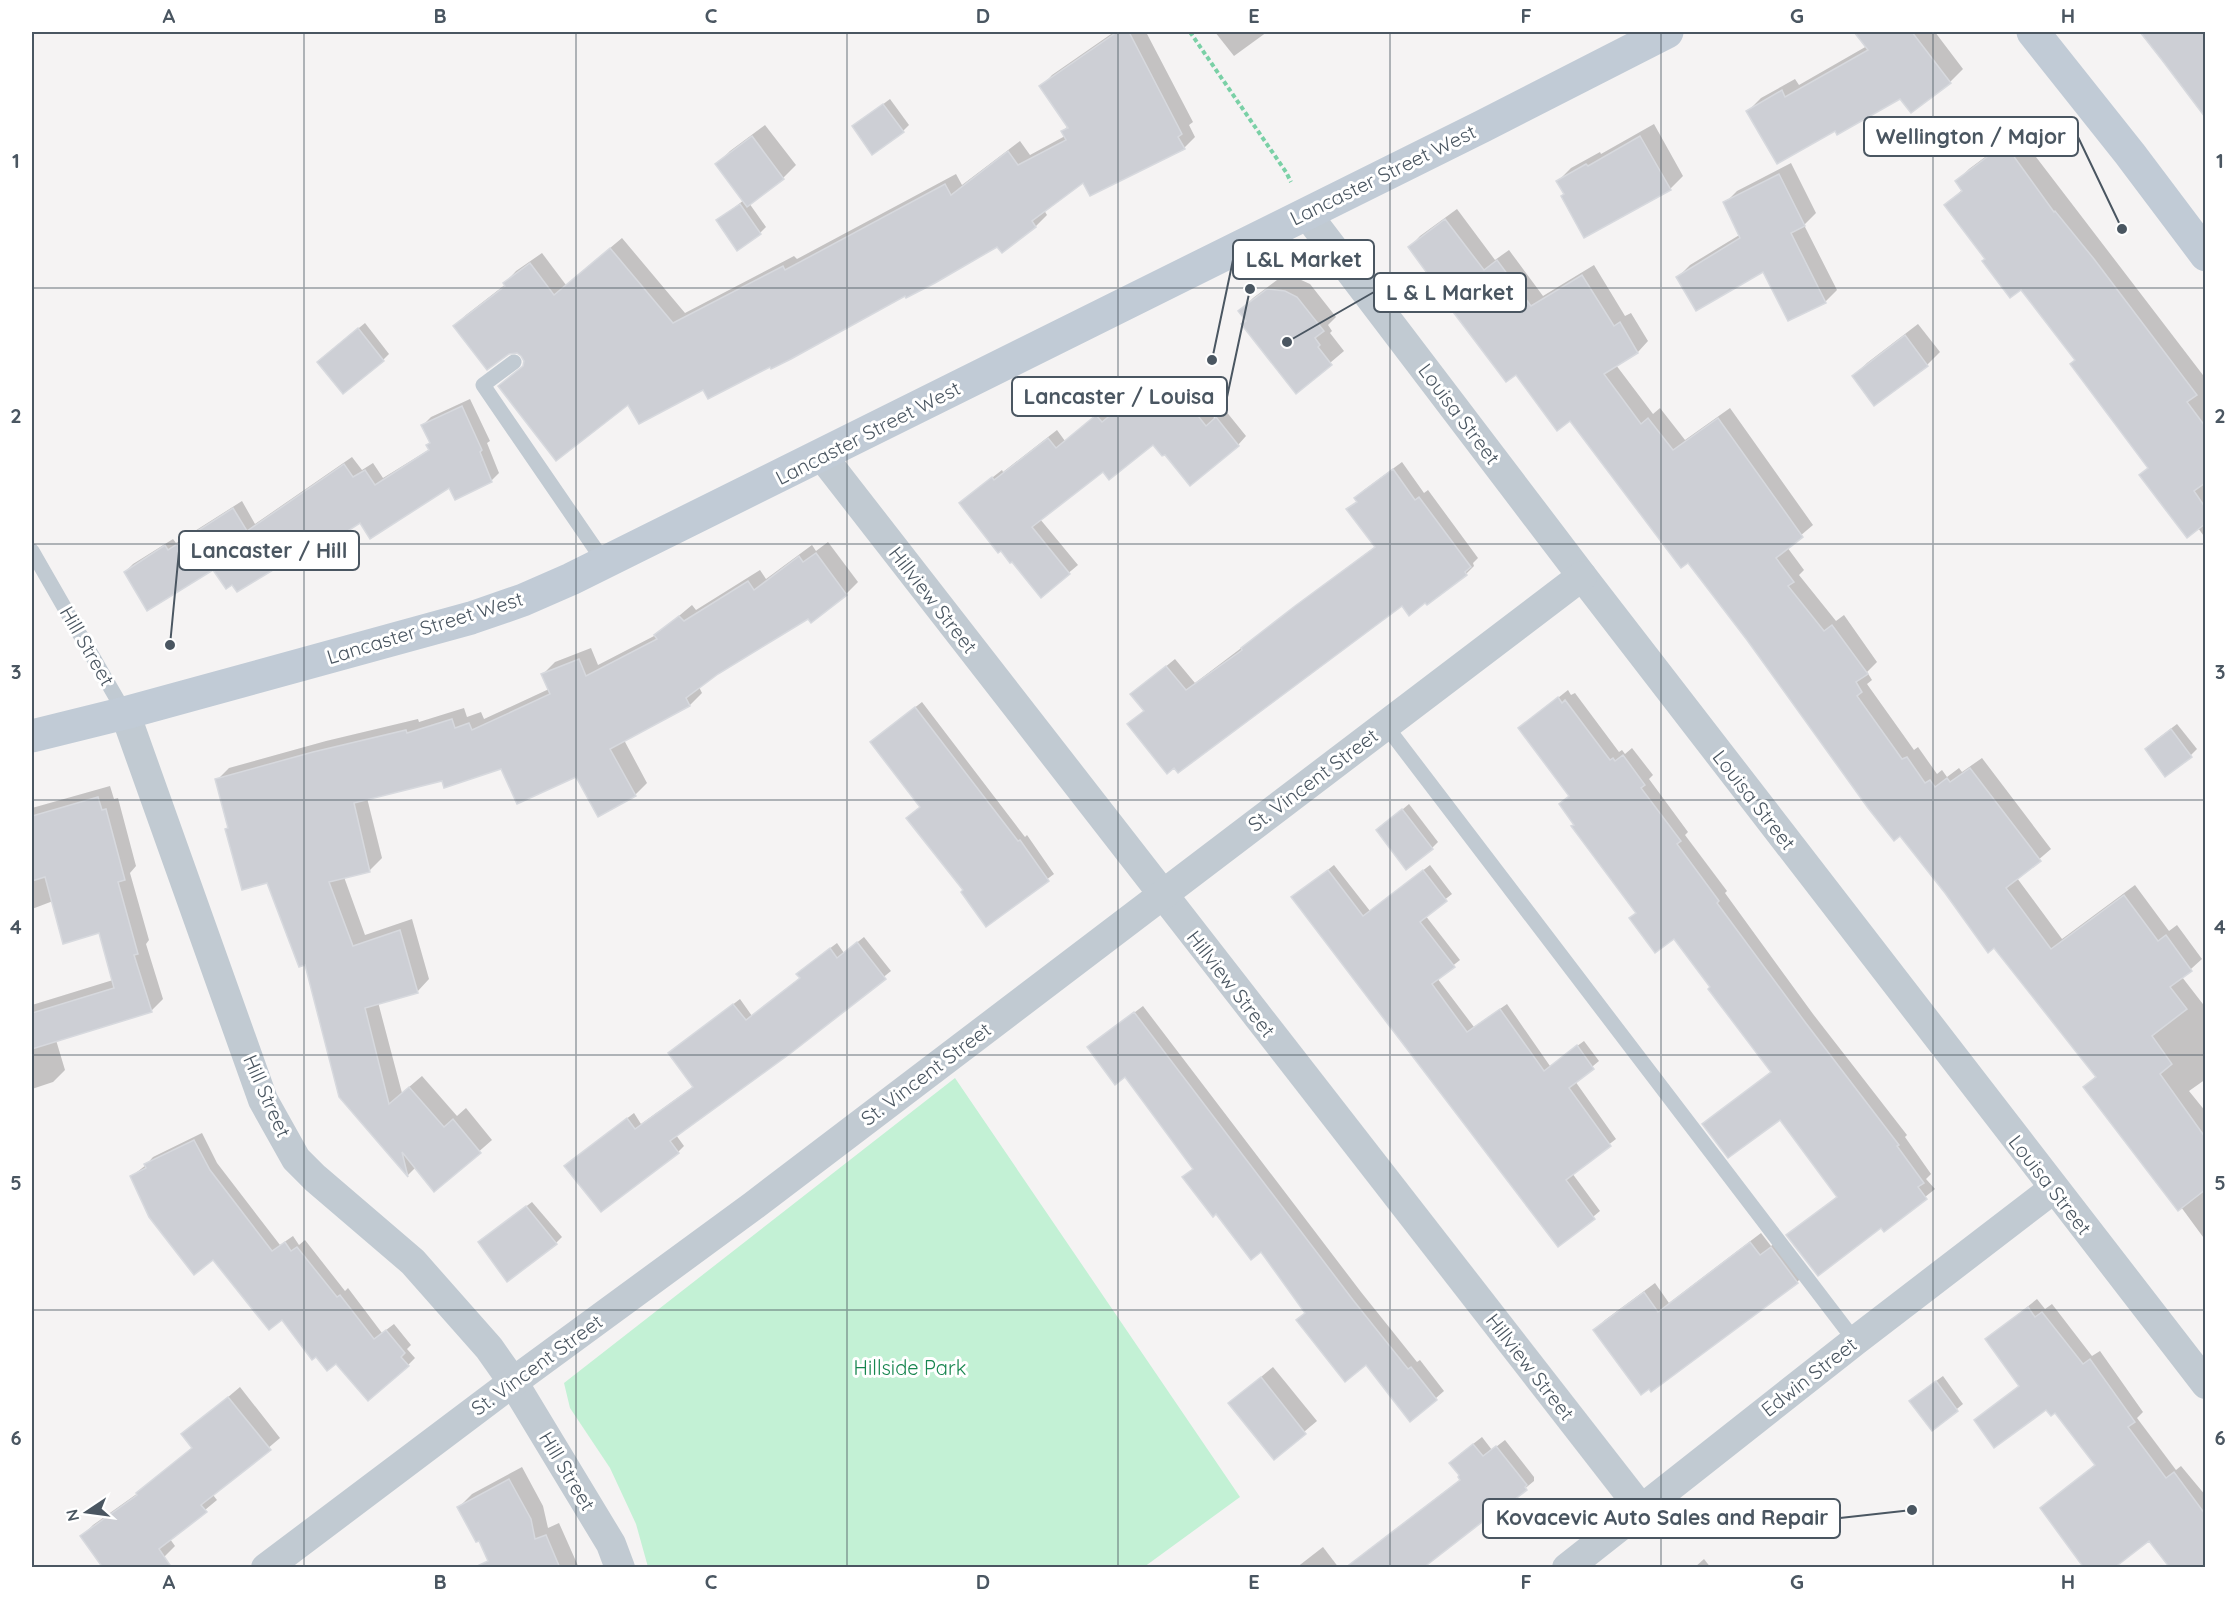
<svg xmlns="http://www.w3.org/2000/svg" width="2237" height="1599" viewBox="0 0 2237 1599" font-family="Quicksand,sans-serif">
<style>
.green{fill:#c3f1d5}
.shadow{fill:#0003}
.building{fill:#cdcfd5;stroke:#d7d9de;stroke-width:1.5}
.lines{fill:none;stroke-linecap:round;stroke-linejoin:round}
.path{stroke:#7ad0a6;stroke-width:4;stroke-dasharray:4.5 3;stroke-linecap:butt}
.lane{stroke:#c1cad2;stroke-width:15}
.street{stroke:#c1cad2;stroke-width:30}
.secondary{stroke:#c1cbd6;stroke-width:33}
.grid{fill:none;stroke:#4a5661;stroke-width:1.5;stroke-opacity:0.55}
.labels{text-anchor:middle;stroke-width:6;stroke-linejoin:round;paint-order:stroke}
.street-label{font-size:20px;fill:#4a5661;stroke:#fff}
.park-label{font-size:20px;fill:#17864f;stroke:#fff}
.leader{fill:none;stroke:#4a5661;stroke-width:2}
.callout-dot{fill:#4a5661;stroke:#fff;stroke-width:2}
.callout{fill:#fff;stroke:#4a5661;stroke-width:2}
.callout-label{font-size:21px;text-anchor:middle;font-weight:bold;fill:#4a5661}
.neatline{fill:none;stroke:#4a5661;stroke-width:2}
.grid-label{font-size:20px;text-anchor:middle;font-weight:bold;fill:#4a5661}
</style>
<rect width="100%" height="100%" fill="#f5f3f3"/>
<path class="green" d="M 955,1078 L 1240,1497 L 1144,1567 L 648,1567 L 636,1524 L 610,1468 L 570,1408 L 564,1383 Z"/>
<g class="shadow">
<path d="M 1114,32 L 1146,32 L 1193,122 L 1189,125 L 1195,137 L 1184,148 L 1084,180 L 1044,210 L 1047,215 L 1036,226 L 1002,251 L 997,245 L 770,365 L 704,388 L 629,403 L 500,386 L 525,364 L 523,355 L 455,326 L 466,315 L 506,284 L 505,283 L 516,271 L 542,253 L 566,285 L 622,238 L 685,313 L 794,256 L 797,259 L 956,174 L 962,185 L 1020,141 L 1030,155 L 1065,136 L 1063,131 L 1068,126 L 1041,87 L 1052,75 Z"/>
<path d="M 1215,32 L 1267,32 L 1234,56 Z"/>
<path d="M 1874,32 L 1935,32 L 1963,69 L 1950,82 L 1911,111 L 1900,97 L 1836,129 L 1748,111 L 1761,98 L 1795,79 L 1799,85 L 1867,46 L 1863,42 Z"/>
<path d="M 2143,32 L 2206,32 L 2206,115 Z"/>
<path d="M 890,99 L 909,125 L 903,131 L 854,126 Z"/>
<path d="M 1654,124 L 1683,176 L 1670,189 L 1584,236 L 1558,181 L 1571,168 L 1600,152 L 1601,154 Z"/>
<path d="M 765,125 L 796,165 L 783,178 L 749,203 L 766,227 L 760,233 L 718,220 L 744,200 L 717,164 L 730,151 Z"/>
<path d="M 2020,136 L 2206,379 L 2206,539 L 2076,359 L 2021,288 L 1987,259 L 1946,205 L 1963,189 L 1957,181 L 1969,169 L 2008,140 L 2010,143 Z"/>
<path d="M 1791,163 L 1816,213 L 1804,225 L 1837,290 L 1825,302 L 1764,270 L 1678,277 L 1690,265 L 1741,234 L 1725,203 L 1737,191 Z"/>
<path d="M 1457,209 L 1495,260 L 1509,250 L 1543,296 L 1594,265 L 1625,316 L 1631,313 L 1648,341 L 1638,352 L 1616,365 L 1653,414 L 1660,408 L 1685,440 L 1730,408 L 1813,525 L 1787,547 L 1804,570 L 1799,575 L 1836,621 L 1844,615 L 1877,662 L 1867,672 L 1872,680 L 1867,684 L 1914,750 L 1918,747 L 1937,774 L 1942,770 L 1947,777 L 1959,768 L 1962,772 L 1982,758 L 2051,849 L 2017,878 L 2062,939 L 2135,885 L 2169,931 L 2177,925 L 2202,959 L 2182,977 L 2206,1008 L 2206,1079 L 2189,1091 L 2206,1112 L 2206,1241 L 2181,1207 L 2085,1087 L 2096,1076 L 1995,946 L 1946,892 L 1688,561 L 1571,419 L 1517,372 L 1448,298 L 1410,247 L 1420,236 Z"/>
<path d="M 1281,277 L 1299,279 L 1310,284 L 1336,317 L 1328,325 L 1332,331 L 1330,333 L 1344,351 L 1296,392 L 1240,311 L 1253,298 Z"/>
<path d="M 365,323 L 389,354 L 383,360 L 325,356 Z"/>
<path d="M 1918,324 L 1940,352 L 1927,365 L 1854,376 L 1867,363 Z"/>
<path d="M 1159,384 L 1165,391 L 1173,385 L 1181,396 L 1192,390 L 1215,419 L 1225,410 L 1246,436 L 1238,445 L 1165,453 L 1153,443 L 1103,470 L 1040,519 L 1078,565 L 1041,596 L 970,495 L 1002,470 L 1003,472 L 1057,430 L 1065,441 L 1105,408 L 1111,415 L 1127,402 L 1131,407 Z"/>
<path d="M 470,399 L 490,441 L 487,443 L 499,473 L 491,481 L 450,485 L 360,521 L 297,554 L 214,568 L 125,572 L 133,564 L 173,539 L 176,543 L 242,501 L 255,524 L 352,457 L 362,470 L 373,463 L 383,478 L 430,449 L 431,442 L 423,425 L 431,417 Z"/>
<path d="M 1402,462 L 1424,493 L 1428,490 L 1478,558 L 1473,563 L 1474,566 L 1466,574 L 1427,603 L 1425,601 L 1402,604 L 1129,724 L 1145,710 L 1132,694 L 1175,659 L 1195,683 L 1376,546 L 1348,509 L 1358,500 L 1356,498 L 1364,490 Z"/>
<path d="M 828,542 L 858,582 L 846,594 L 811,621 L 808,617 L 717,673 L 699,687 L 702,693 L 690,705 L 624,740 L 647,783 L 635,795 L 577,775 L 502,767 L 443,779 L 367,798 L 382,858 L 370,870 L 344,877 L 365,935 L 412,919 L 429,979 L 417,992 L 378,1002 L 402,1093 L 422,1076 L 457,1116 L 466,1108 L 492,1140 L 435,1190 L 416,1167 L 408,1175 L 340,1096 L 306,963 L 268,881 L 229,827 L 217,780 L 229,768 L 326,741 L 418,719 L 419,722 L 464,708 L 467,717 L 481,712 L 484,719 L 549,689 L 543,674 L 555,662 L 591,648 L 598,665 L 656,635 L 692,605 L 696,610 L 760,570 L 766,579 L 812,545 L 816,551 Z"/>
<path d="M 1568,690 L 1571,695 L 1575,693 L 1619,752 L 1622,750 L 1625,754 L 1632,748 L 1653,775 L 1649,779 L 1688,832 L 1685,835 L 1727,891 L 1725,893 L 1813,1014 L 1907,1135 L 1905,1137 L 1931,1174 L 1926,1179 L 1935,1189 L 1884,1230 L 1881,1226 L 1788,1235 L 1838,1196 L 1780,1118 L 1704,1124 L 1772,1071 L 1674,937 L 1637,912 L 1575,825 L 1570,795 L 1520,728 Z"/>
<path d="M 922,702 L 1025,837 L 1027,835 L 1054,874 L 986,925 L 964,890 L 922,807 L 878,736 Z"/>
<path d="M 2177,724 L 2197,749 L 2191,755 L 2152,743 Z"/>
<path d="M 110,786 L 114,799 L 118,798 L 136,866 L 130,873 L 149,940 L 146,944 L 163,999 L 151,1011 L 56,1040 L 65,1070 L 53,1082 L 32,1089 L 32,1005 L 113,980 L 100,931 L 53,901 L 32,909 L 32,808 Z"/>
<path d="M 1409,804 L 1438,842 L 1432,848 L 1378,830 Z"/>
<path d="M 1334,865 L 1370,911 L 1430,865 L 1452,894 L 1425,915 L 1460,960 L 1437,978 L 1474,1027 L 1507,1004 L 1550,1066 L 1584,1041 L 1599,1061 L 1575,1081 L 1616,1139 L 1572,1173 L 1600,1211 L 1559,1245 L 1293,897 Z"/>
<path d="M 864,937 L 891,971 L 790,1052 L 676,1135 L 684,1146 L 678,1152 L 601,1210 L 566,1166 L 634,1113 L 641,1124 L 694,1086 L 670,1053 L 740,999 L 752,1016 L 801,977 L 804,968 L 837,943 L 844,953 Z"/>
<path d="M 1143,1006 L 1361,1292 L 1417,1362 L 1420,1360 L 1444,1391 L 1411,1420 L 1366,1363 L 1298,1320 L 1306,1312 L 1261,1250 L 1216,1212 L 1184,1177 L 1194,1168 L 1125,1075 L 1089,1047 Z"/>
<path d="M 202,1133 L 217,1163 L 280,1245 L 293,1236 L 299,1245 L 305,1240 L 345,1291 L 348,1288 L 382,1333 L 394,1324 L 411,1345 L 407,1349 L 415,1358 L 408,1365 L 336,1362 L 282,1318 L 213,1257 L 132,1176 L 146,1165 L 153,1157 Z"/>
<path d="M 532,1202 L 562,1237 L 556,1243 L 479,1242 Z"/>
<path d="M 1761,1233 L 1771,1246 L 1781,1238 L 1807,1272 L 1797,1282 L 1651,1390 L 1595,1330 L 1605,1320 L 1655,1283 L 1669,1303 Z"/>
<path d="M 2037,1299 L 2045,1309 L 2052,1304 L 2092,1356 L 2100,1351 L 2143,1412 L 2137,1418 L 2176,1470 L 2181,1466 L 2206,1496 L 2206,1568 L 2172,1568 L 2149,1539 L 2114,1568 L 2081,1568 L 2084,1565 L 2042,1508 L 2096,1464 L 2056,1411 L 2046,1408 L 1976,1420 L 2020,1385 L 1987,1339 Z"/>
<path d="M 1273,1367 L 1317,1421 L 1274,1457 L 1230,1403 Z"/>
<path d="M 1943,1376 L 1963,1404 L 1932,1429 L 1917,1395 Z"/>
<path d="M 240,1387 L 280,1438 L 213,1495 L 217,1500 L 170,1539 L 175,1546 L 164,1557 L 149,1568 L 82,1536 L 93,1525 L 138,1493 L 193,1447 L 183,1435 Z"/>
<path d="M 1482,1437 L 1492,1450 L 1505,1440 L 1534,1477 L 1534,1481 L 1505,1505 L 1504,1503 L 1421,1568 L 1345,1568 L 1461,1479 L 1459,1455 Z"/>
<path d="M 522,1467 L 543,1506 L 548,1528 L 559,1523 L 579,1568 L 492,1568 L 479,1539 L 459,1507 L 472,1494 Z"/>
<path d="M 1323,1547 L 1339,1568 L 1296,1568 Z"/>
<path d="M 1704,1559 L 1711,1568 L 1694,1568 Z"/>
</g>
<g class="building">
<path d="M 1117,32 L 1129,32 L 1182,134 L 1178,137 L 1185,149 L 1090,196 L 1083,183 L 1032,221 L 1036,227 L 1002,253 L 997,247 L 935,283 L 906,298 L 905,296 L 791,359 L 771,369 L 770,367 L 708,399 L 703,390 L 639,424 L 628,405 L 556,461 L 498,386 L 523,366 L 524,361 L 521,356 L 517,353 L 509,354 L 487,370 L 453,326 L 505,286 L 503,283 L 530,263 L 554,295 L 610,248 L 673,323 L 783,266 L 785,270 L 945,184 L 951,195 L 1008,151 L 1018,165 L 1066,140 L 1061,131 L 1068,128 L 1039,86 Z"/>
<path d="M 1854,32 L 1912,32 L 1951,83 L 1911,113 L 1900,99 L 1837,135 L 1835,131 L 1777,164 L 1746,111 L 1782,90 L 1785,97 L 1868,50 Z"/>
<path d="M 2140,32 L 2205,32 L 2205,117 L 2162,60 Z"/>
<path d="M 883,104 L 904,132 L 872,155 L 852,126 Z"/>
<path d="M 752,136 L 784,179 L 747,207 L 715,164 Z"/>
<path d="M 1640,136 L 1671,190 L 1584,238 L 1561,196 L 1564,194 L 1556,181 L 1586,164 L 1588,166 Z"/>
<path d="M 2007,147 L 2054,212 L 2055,211 L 2094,259 L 2197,395 L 2187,402 L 2205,426 L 2205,483 L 2194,491 L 2205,507 L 2205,524 L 2187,538 L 2139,475 L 2148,468 L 2070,364 L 2075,360 L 2021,290 L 2010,298 L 1982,261 L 1985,259 L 1944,205 L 1962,191 L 1955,181 L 1995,151 L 1997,154 Z"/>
<path d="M 1779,174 L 1805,226 L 1791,233 L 1826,303 L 1788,321 L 1763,272 L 1696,311 L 1676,277 L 1740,238 L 1723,202 Z"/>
<path d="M 740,204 L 761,234 L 737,251 L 716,220 Z"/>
<path d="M 1445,219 L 1484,270 L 1497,260 L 1531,306 L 1582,275 L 1614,326 L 1620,322 L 1638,353 L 1604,374 L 1641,424 L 1648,418 L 1673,450 L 1718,418 L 1803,537 L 1776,558 L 1794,582 L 1788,586 L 1824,631 L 1832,625 L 1868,674 L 1856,682 L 1862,692 L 1857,696 L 1902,759 L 1907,757 L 1925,783 L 1930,780 L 1935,787 L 1947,778 L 1950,782 L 1970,768 L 2041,861 L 2006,888 L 2051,949 L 2124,895 L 2158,941 L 2166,935 L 2192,971 L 2170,987 L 2187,1009 L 2152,1036 L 2172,1064 L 2160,1074 L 2205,1137 L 2205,1190 L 2178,1211 L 2083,1087 L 2096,1077 L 1994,948 L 1988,953 L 1945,893 L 1900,836 L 1894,841 L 1868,808 L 1747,640 L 1688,563 L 1681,568 L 1570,421 L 1557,431 L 1516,375 L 1506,382 L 1444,300 L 1446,299 L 1408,247 Z"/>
<path d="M 1267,289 L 1285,291 L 1297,297 L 1324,331 L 1315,338 L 1320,345 L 1318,347 L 1332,365 L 1296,394 L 1241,324 L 1246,321 L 1238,311 Z"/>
<path d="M 358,328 L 384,361 L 343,394 L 317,362 Z"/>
<path d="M 1905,335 L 1928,366 L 1874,406 L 1852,376 Z"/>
<path d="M 1150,391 L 1156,398 L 1164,392 L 1172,403 L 1183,397 L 1206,426 L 1216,417 L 1239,446 L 1190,486 L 1165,455 L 1162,456 L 1153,445 L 1109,480 L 1103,472 L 1032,527 L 1070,574 L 1041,598 L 1012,562 L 1010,563 L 1001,551 L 998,553 L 959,503 L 992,477 L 994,480 L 1048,438 L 1056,448 L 1096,415 L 1102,422 L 1118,409 L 1122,414 Z"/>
<path d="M 462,406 L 482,450 L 480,452 L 492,482 L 455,500 L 449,488 L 370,539 L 360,523 L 300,562 L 296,556 L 237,592 L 232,585 L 226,589 L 213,570 L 147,611 L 124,572 L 165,545 L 168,550 L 233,508 L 247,531 L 344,464 L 353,477 L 365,470 L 375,485 L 429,450 L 426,445 L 430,443 L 421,425 Z"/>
<path d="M 1393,469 L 1415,500 L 1419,497 L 1471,567 L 1465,572 L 1467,575 L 1427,605 L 1425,603 L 1409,616 L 1402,606 L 1178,773 L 1174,768 L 1167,774 L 1127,724 L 1144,711 L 1130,694 L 1166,666 L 1186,690 L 1242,650 L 1241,648 L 1295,606 L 1375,547 L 1346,509 L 1357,502 L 1354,498 Z"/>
<path d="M 816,553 L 847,595 L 811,623 L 808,619 L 718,674 L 686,698 L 690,706 L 610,749 L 636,796 L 598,817 L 576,777 L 517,804 L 501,769 L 444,788 L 442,781 L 354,803 L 370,872 L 329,882 L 353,946 L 400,930 L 418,993 L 365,1008 L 389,1104 L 409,1087 L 444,1127 L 453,1119 L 481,1153 L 434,1192 L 402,1152 L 408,1177 L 339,1097 L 305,965 L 299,967 L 267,883 L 242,890 L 225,829 L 228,828 L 215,779 L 313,752 L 406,730 L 407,733 L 452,719 L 455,728 L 469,723 L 472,730 L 550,694 L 541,674 L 579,659 L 586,676 L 657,639 L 654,635 L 679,616 L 684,621 L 748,581 L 754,590 L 799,556 L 803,562 Z"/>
<path d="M 1558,697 L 1562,703 L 1565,700 L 1610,760 L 1613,758 L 1615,761 L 1623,755 L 1645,785 L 1641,788 L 1681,841 L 1677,844 L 1719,901 L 1717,903 L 1805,1022 L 1899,1145 L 1897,1146 L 1924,1183 L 1918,1187 L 1927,1199 L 1884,1232 L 1881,1228 L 1818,1276 L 1786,1235 L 1837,1197 L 1780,1120 L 1728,1158 L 1702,1124 L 1771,1072 L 1708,989 L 1710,987 L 1674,939 L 1655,953 L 1629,918 L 1636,913 L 1571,826 L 1574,825 L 1559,804 L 1569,796 L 1518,728 Z"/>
<path d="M 915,707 L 1018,841 L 1020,840 L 1049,881 L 986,927 L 961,892 L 963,890 L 906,818 L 920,807 L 870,742 Z"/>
<path d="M 2171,729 L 2192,757 L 2165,777 L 2145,749 Z"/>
<path d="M 98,797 L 102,810 L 106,809 L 125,880 L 118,882 L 138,954 L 134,955 L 152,1012 L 32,1049 L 32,1013 L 114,988 L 99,933 L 63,944 L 45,877 L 32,881 L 32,816 Z"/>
<path d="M 1402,809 L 1433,849 L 1406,870 L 1376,830 Z"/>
<path d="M 1328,870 L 1363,916 L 1423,870 L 1447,901 L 1420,922 L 1455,967 L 1432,984 L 1467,1032 L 1500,1009 L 1544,1071 L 1577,1045 L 1594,1069 L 1569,1088 L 1611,1146 L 1566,1180 L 1595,1219 L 1558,1247 L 1291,897 Z"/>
<path d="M 857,942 L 886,979 L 791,1053 L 670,1141 L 679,1153 L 601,1212 L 564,1166 L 627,1118 L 635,1129 L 693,1087 L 668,1053 L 733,1004 L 746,1020 L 800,978 L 796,974 L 830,948 L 837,958 Z"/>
<path d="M 1134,1012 L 1353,1300 L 1408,1369 L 1411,1367 L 1437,1400 L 1410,1422 L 1366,1365 L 1345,1382 L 1296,1320 L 1305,1313 L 1261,1252 L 1251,1260 L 1216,1214 L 1213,1217 L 1182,1177 L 1193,1169 L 1125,1077 L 1115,1085 L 1087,1047 Z"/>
<path d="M 194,1140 L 210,1170 L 272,1251 L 285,1242 L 291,1251 L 297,1247 L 337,1297 L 340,1295 L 374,1339 L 386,1330 L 405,1353 L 401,1357 L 409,1366 L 368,1401 L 336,1364 L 327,1371 L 316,1357 L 312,1360 L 282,1320 L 269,1330 L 213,1260 L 194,1275 L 149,1217 L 130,1176 L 146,1168 L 144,1164 Z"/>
<path d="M 526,1206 L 557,1244 L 507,1282 L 478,1242 Z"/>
<path d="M 1750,1242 L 1760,1255 L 1771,1247 L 1798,1283 L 1651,1392 L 1649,1389 L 1641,1395 L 1593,1330 L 1644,1292 L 1658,1312 Z"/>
<path d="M 2028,1307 L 2035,1317 L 2042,1312 L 2083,1364 L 2090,1359 L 2135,1422 L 2128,1427 L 2166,1478 L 2174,1472 L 2205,1514 L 2205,1568 L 2170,1568 L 2149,1541 L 2114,1568 L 2084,1568 L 2040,1508 L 2095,1465 L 2055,1413 L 2051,1416 L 2046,1410 L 1994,1448 L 1974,1420 L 2019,1386 L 1985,1339 Z"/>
<path d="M 1261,1377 L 1306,1434 L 1274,1460 L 1228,1403 Z"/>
<path d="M 1936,1381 L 1958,1411 L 1932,1431 L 1909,1401 Z"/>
<path d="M 228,1397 L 271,1450 L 201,1505 L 207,1512 L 159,1549 L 172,1568 L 103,1568 L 80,1536 L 137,1495 L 136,1493 L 192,1448 L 181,1434 Z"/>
<path d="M 1473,1444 L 1483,1456 L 1496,1446 L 1527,1485 L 1525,1487 L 1527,1490 L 1505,1507 L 1504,1505 L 1423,1568 L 1345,1568 L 1460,1480 L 1458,1477 L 1459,1475 L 1449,1463 Z"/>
<path d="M 509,1479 L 531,1519 L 535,1539 L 546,1535 L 560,1568 L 473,1568 L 488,1561 L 479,1541 L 476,1542 L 457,1507 Z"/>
</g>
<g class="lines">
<path class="path" d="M 1190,32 L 1286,172 L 1291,182"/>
<g class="lane">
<path d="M 514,362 L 483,385 L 605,563"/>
<path d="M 32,551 L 125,713"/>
<path d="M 1386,726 L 1855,1341"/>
</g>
<g class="street">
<path d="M 1306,213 L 1582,576 L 2206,1384"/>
<path d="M 822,456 L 1642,1510"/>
<path d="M 125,713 L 263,1100 L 296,1159 L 315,1178 L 413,1262 L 489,1348 L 513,1382 L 611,1544 L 620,1568"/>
<path d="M 266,1568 L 513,1382 L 753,1206 L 1582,576"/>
<path d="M 1567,1568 L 1855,1341 L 2053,1189"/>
</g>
<g class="secondary">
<path d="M 2033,32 L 2130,154 L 2206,255"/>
<path d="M 32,736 L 125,713 L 471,618 L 523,600 L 571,579 L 1483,126 L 1667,32"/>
</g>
</g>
<path class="grid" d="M 304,32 L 304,1568M 576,32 L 576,1568M 847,32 L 847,1568M 1118,32 L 1118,1568M 1390,32 L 1390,1568M 1661,32 L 1661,1568M 1933,32 L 1933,1568M 32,288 L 2206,288M 32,544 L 2206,544M 32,800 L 2206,800M 32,1055 L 2206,1055M 32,1310 L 2206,1310"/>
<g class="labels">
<g class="street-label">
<text transform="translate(1383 175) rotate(-26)" y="7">Lancaster Street West</text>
<text transform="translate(1459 414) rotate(53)" y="7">Louisa Street</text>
<text transform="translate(868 433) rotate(-27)" y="7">Lancaster Street West</text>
<text transform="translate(933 600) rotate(52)" y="7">Hillview Street</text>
<text transform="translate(425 628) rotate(-17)" y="7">Lancaster Street West</text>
<text transform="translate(87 646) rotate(60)" y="7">Hill Street</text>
<text transform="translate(1313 780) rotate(-37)" y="7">St. Vincent Street</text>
<text transform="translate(1754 800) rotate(52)" y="7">Louisa Street</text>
<text transform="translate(1231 984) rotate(52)" y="7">Hillview Street</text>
<text transform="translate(926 1074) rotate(-37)" y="7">St. Vincent Street</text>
<text transform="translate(267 1096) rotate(66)" y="7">Hill Street</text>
<text transform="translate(2050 1185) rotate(52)" y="7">Louisa Street</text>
<text transform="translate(537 1365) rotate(-36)" y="7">St. Vincent Street</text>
<text transform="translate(1530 1367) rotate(52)" y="7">Hillview Street</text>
<text transform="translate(1809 1377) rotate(-38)" y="7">Edwin Street</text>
<text transform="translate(567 1471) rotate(59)" y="7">Hill Street</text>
</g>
<g class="park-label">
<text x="910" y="1375">Hillside Park</text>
</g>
</g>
<path class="leader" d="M2122 229L2078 137M1212 360L1233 260M1287 342L1374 292M1250 289L1227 397M170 645L179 551M1912 1510L1840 1518"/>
<g class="callout-dot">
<circle cx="2122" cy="229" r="6"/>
<circle cx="1212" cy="360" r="6"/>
<circle cx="1287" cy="342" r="6"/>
<circle cx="1250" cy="289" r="6"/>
<circle cx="170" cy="645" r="6"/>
<circle cx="1912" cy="1510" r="6"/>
</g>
<g class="callout">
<rect x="1864" y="117" width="214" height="39" rx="6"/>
<rect x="1233" y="240" width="141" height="39" rx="6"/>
<rect x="1374" y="273" width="152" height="39" rx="6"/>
<rect x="1012" y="377" width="215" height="39" rx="6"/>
<rect x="179" y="531" width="180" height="39" rx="6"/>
<rect x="1483" y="1499" width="357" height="39" rx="6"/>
</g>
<g class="callout-label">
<text x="1971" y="144">Wellington / Major</text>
<text x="1304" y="267">L&amp;L Market</text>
<text x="1450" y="300">L &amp; L Market</text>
<text x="1119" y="404">Lancaster / Louisa</text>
<text x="269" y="558">Lancaster / Hill</text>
<text x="1662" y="1525">Kovacevic Auto Sales and Repair</text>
</g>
<rect width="2237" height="1599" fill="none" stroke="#ffffff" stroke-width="66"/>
<g transform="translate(87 1512) rotate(257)" stroke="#ffffff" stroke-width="4.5" paint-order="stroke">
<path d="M0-4.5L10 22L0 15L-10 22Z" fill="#4a5661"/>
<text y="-9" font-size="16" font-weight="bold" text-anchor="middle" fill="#4a5661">N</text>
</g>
<rect x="33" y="33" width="2171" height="1533" class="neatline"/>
<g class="grid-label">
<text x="169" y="23">A</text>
<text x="440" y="23">B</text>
<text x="711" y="23">C</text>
<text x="983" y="23">D</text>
<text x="1254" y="23">E</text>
<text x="1526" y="23">F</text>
<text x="1797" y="23">G</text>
<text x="2068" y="23">H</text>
<text x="16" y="168">1</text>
<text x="2220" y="168">1</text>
<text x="16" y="423">2</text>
<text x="2220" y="423">2</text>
<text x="16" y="679">3</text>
<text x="2220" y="679">3</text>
<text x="16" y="934">4</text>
<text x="2220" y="934">4</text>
<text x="16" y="1190">5</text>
<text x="2220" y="1190">5</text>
<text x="16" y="1445">6</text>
<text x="2220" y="1445">6</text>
<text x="169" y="1589">A</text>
<text x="440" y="1589">B</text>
<text x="711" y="1589">C</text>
<text x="983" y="1589">D</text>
<text x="1254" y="1589">E</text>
<text x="1526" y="1589">F</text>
<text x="1797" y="1589">G</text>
<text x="2068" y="1589">H</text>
</g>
</svg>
